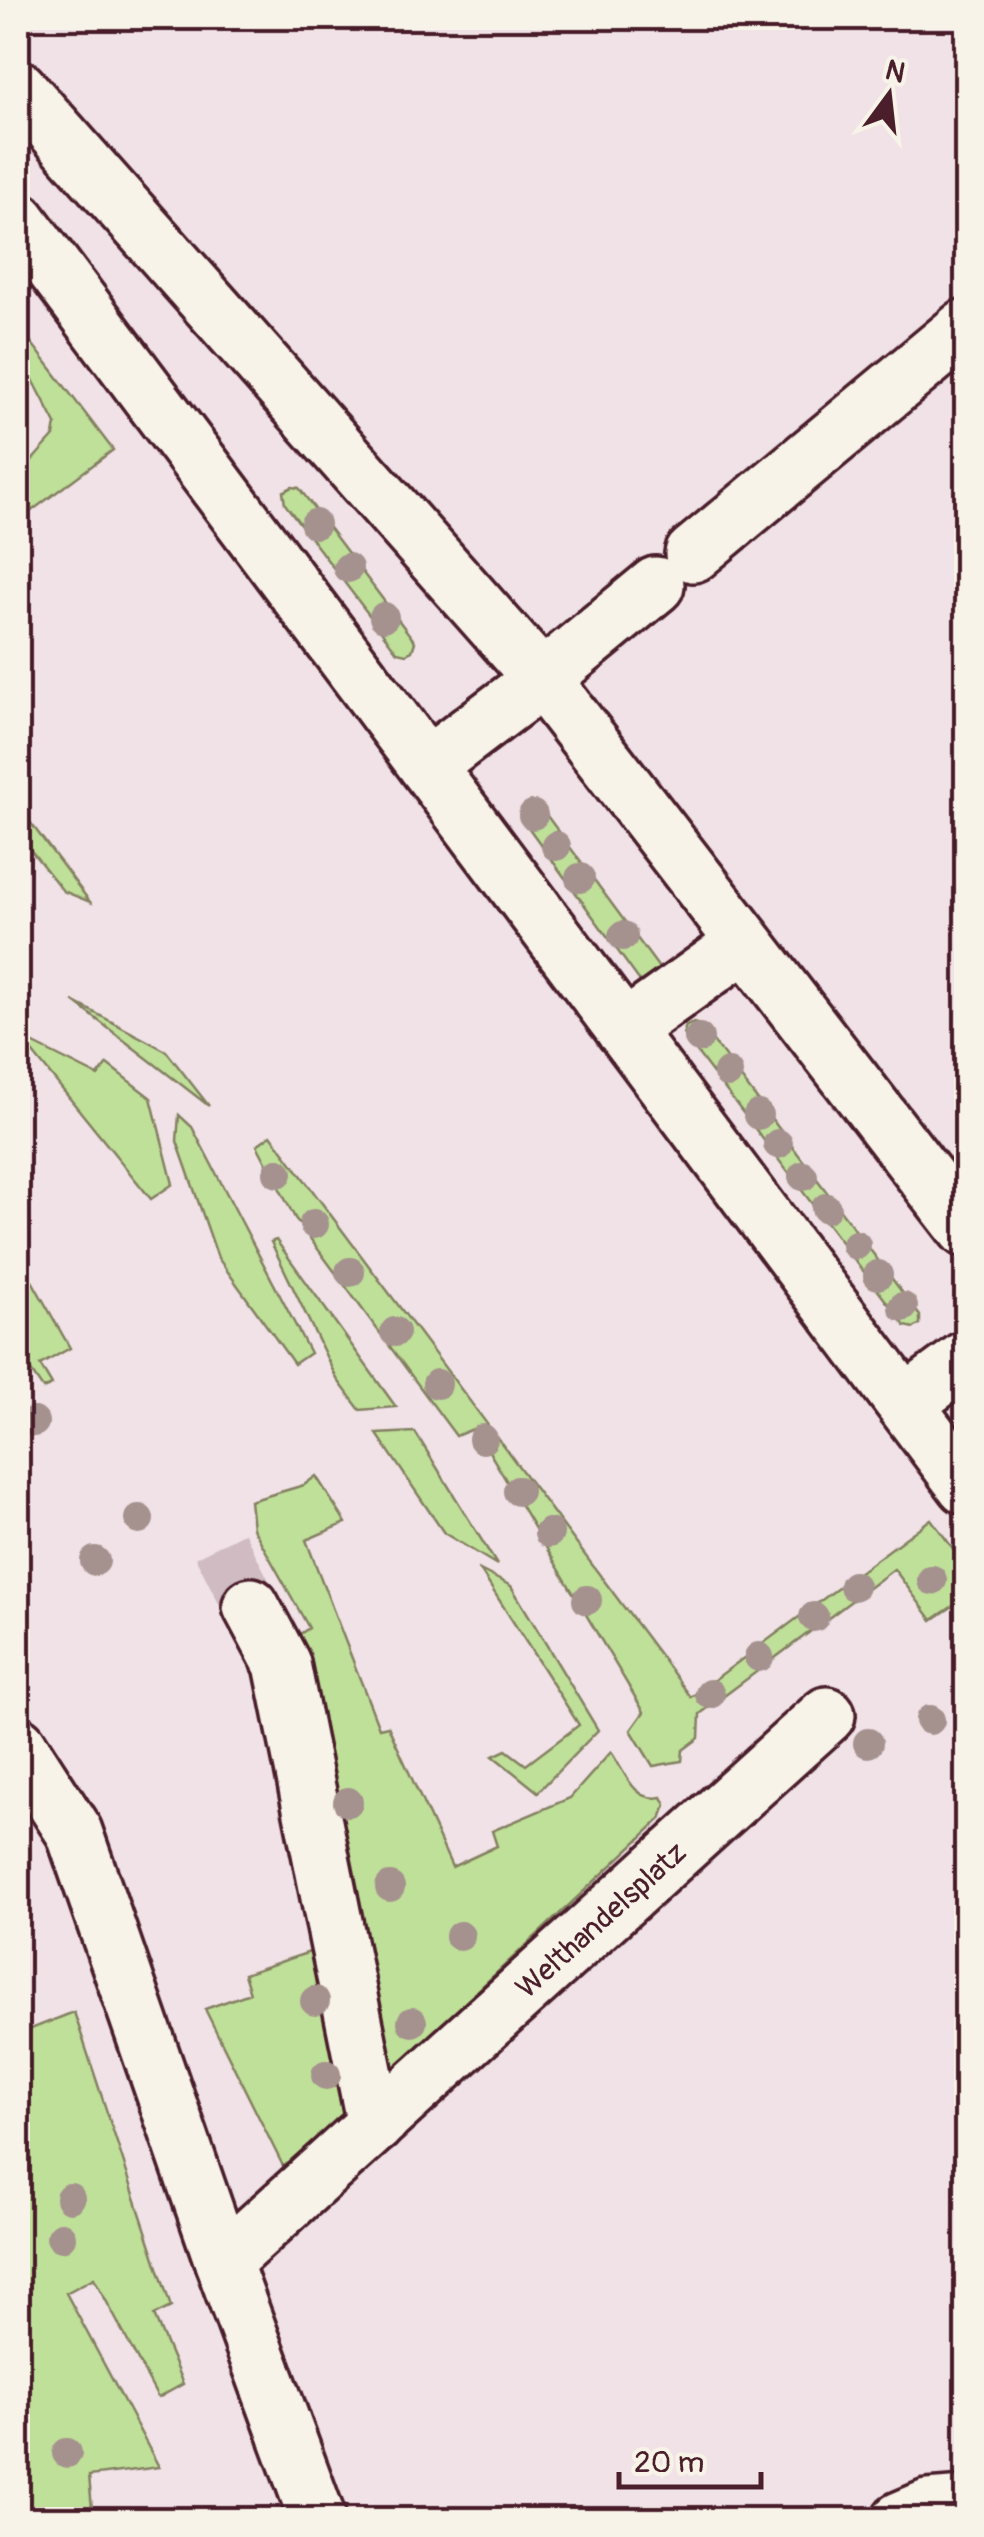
<svg xmlns="http://www.w3.org/2000/svg" width="984" height="2537" viewBox="0 0 984 2537" font-family="Pangolin,sans-serif">
<style>
.green{fill:#bfe099;stroke:#848062;stroke-width:2.5}
.lines{fill:none;stroke-linecap:round;stroke-linejoin:round}
.minor-tunnel{stroke:#cfbbc1;stroke-width:55;stroke-dasharray:55 28;stroke-linecap:butt}
.minor-casing{stroke:#4a1f2b;stroke-width:62}
.minor{stroke:#f7f3e8;stroke-width:55}
.tree{fill:#a5918e}
.labels{text-anchor:middle;stroke-width:8;stroke-linejoin:round;paint-order:stroke}
.street-label{font-size:30px;fill:#4a1f2b;stroke:#f7f3e8}
</style>
<rect width="100%" height="100%" fill="#f0e2e7"/>
<filter id="ink" filterUnits="userSpaceOnUse"><feTurbulence type="fractalNoise" baseFrequency=".01" numOctaves="2"/><feDisplacementMap in="SourceGraphic" scale="20" xChannelSelector="R" yChannelSelector="G"/><feConvolveMatrix kernelMatrix="1 2 1 2 8 2 1 2 1" color-interpolation-filters="sRGB"/></filter>
<g filter="url(#ink)">
<g class="green">
<path d="M 18,325 L 113,450 L 18,521 L 18,476 L 54,436 L 56,424 L 18,351 Z"/>
<path d="M 292,487 L 299,488 L 415,642 L 412,651 L 406,654 L 397,652 L 285,504 L 283,492 Z"/>
<path d="M 531,802 L 539,805 L 662,972 L 644,987 L 520,816 L 523,806 Z"/>
<path d="M 18,806 L 90,902 L 63,891 L 18,834 Z"/>
<path d="M 73,1001 L 166,1051 L 209,1106 Z"/>
<path d="M 693,1023 L 701,1025 L 920,1316 L 920,1324 L 914,1328 L 905,1326 L 683,1034 L 686,1026 Z"/>
<path d="M 20,1037 L 98,1076 L 107,1064 L 151,1098 L 173,1184 L 151,1199 Z"/>
<path d="M 179,1115 L 192,1127 L 310,1353 L 294,1364 L 218,1258 L 177,1141 Z"/>
<path d="M 271,1135 L 691,1697 L 931,1519 L 966,1566 L 966,1609 L 962,1600 L 932,1620 L 894,1569 L 700,1714 L 699,1738 L 683,1750 L 682,1761 L 653,1766 L 631,1730 L 644,1712 L 475,1428 L 456,1436 L 295,1218 L 257,1145 Z"/>
<path d="M 276,1240 L 396,1407 L 360,1410 L 337,1379 L 271,1242 Z"/>
<path d="M 18,1256 L 70,1348 L 40,1365 L 52,1385 L 43,1389 L 18,1352 Z"/>
<path d="M 415,1432 L 497,1565 L 444,1533 L 377,1434 Z"/>
<path d="M 316,1476 L 346,1523 L 306,1540 L 379,1728 L 388,1726 L 452,1867 L 497,1846 L 492,1831 L 570,1798 L 611,1752 C 625,1772 634,1803 662,1797 L 666,1805 L 661,1819 L 380,2082 L 289,1641 L 309,1628 L 253,1528 L 250,1501 L 304,1485 Z"/>
<path d="M 480,1570 L 511,1586 L 598,1730 L 538,1792 L 493,1756 L 506,1750 L 526,1765 L 579,1725 Z"/>
<path d="M 328,1946 L 358,2105 L 286,2172 L 205,2009 L 250,1993 L 244,1974 Z"/>
<path d="M 74,2012 L 171,2307 L 154,2315 L 183,2384 L 158,2398 L 94,2278 L 66,2293 L 159,2467 L 89,2476 L 93,2519 L 18,2519 L 18,2034 Z"/>
</g>
<g class="lines">
<path class="minor-tunnel" d="M 220,1545 L 251,1606"/>
<defs>
<g id="minor">
<path d="M 18,88 L 542,679 L 966,1229"/>
<path d="M 18,220 L 966,1486"/>
<path d="M 693,554 L 966,327"/>
<path d="M 427,766 L 542,679 L 656,585"/>
<path d="M 624,1030 L 745,943"/>
<path d="M 905,1404 L 966,1359"/>
<path d="M 251,1606 L 282,1664 L 375,2125"/>
<path d="M 18,1745 L 74,1832 L 223,2262 L 318,2520"/>
<path d="M 223,2262 L 827,1715"/>
<path d="M 900,2520 L 928,2508 L 966,2505"/>
</g>
</defs>
<use href="#minor" class="minor-casing"/>
<use href="#minor" class="minor"/>
</g>
<g class="tree">
<circle cx="315" cy="524" r="15"/>
<circle cx="348" cy="568" r="15"/>
<circle cx="384" cy="617" r="15"/>
<circle cx="533" cy="815" r="15"/>
<circle cx="556" cy="846" r="15"/>
<circle cx="580" cy="878" r="15"/>
<circle cx="623" cy="936" r="15"/>
<circle cx="699" cy="1038" r="15"/>
<circle cx="728" cy="1073" r="15"/>
<circle cx="758" cy="1115" r="15"/>
<circle cx="778" cy="1144" r="15"/>
<circle cx="278" cy="1173" r="15"/>
<circle cx="803" cy="1176" r="15"/>
<circle cx="826" cy="1208" r="15"/>
<circle cx="314" cy="1224" r="15"/>
<circle cx="856" cy="1245" r="15"/>
<circle cx="350" cy="1272" r="15"/>
<circle cx="878" cy="1275" r="15"/>
<circle cx="903" cy="1307" r="15"/>
<circle cx="395" cy="1332" r="15"/>
<circle cx="437" cy="1384" r="15"/>
<circle cx="34" cy="1422" r="15"/>
<circle cx="483" cy="1439" r="15"/>
<circle cx="518" cy="1491" r="15"/>
<circle cx="139" cy="1519" r="15"/>
<circle cx="549" cy="1533" r="15"/>
<circle cx="95" cy="1561" r="15"/>
<circle cx="932" cy="1580" r="15"/>
<circle cx="854" cy="1586" r="15"/>
<circle cx="587" cy="1600" r="15"/>
<circle cx="814" cy="1617" r="15"/>
<circle cx="759" cy="1657" r="15"/>
<circle cx="710" cy="1694" r="15"/>
<circle cx="930" cy="1720" r="15"/>
<circle cx="868" cy="1743" r="15"/>
<circle cx="348" cy="1802" r="15"/>
<circle cx="390" cy="1887" r="15"/>
<circle cx="460" cy="1936" r="15"/>
<circle cx="315" cy="2001" r="15"/>
<circle cx="412" cy="2022" r="15"/>
<circle cx="326" cy="2075" r="15"/>
<circle cx="70" cy="2198" r="15"/>
<circle cx="61" cy="2237" r="15"/>
<circle cx="67" cy="2453" r="15"/>
</g>
</g>
<g class="labels">
<g class="street-label">
<text transform="translate(601 1920) rotate(-42)" y="10">Welthandelsplatz</text>
</g>
</g>
<rect width="984" height="2537" fill="none" stroke="#f7f3e8" stroke-width="60"/>
<rect x="30" y="30" width="924" height="2477" fill="none" stroke="#4a1f2b" stroke-width="4" filter="url(#ink)"/>
<g transform="translate(889 95) rotate(15)" stroke="#f7f3e8" stroke-width="8" paint-order="stroke">
<path d="M0-8L18 38L0 25L-18 38Z" fill="#4a1f2b"/>
<text y="-15" font-size="28" font-weight="bold" text-anchor="middle" fill="#4a1f2b">N</text>
</g>
<path d="M619 2472v15h142v-15" fill="none" stroke="#4a1f2b" stroke-width="5"/>
<text x="634" y="2472" font-size="30" fill="#4a1f2b" stroke="#f7f3e8" stroke-width="8" paint-order="stroke">20 m</text>
</svg>
